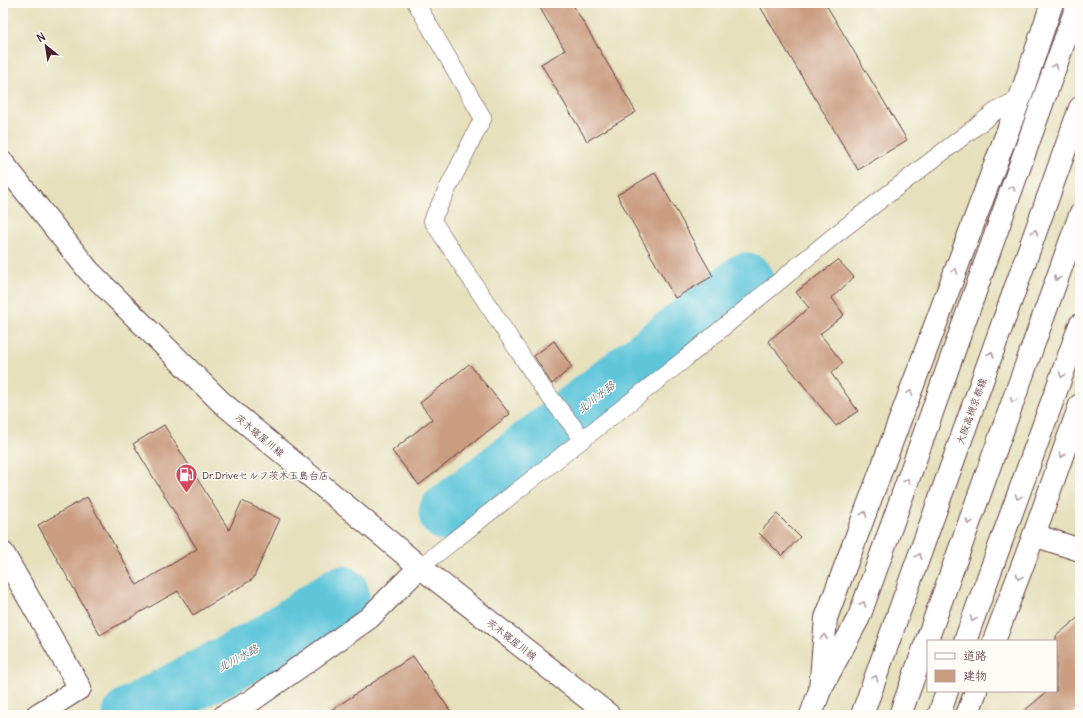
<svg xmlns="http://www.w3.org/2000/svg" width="1083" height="718" viewBox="0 0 1083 718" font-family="Delius,'Klee One',sans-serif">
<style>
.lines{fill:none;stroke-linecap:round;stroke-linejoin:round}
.river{stroke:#5ec6da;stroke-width:57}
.building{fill:#ca9c80}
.lane-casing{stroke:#613c41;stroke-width:18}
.street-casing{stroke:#613c41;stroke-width:24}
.primary-casing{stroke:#613c41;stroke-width:24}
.lane{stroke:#fff;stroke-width:17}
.street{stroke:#fff;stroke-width:22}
.primary{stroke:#fff;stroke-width:22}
.oneway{stroke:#ae9aa0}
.labels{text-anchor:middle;stroke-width:3;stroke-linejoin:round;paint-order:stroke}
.street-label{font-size:10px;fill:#4a1f2b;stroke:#fdfcf7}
.poi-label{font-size:10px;fill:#4a1f2b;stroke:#fdfcf7;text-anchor:start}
.water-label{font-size:11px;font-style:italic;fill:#515968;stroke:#fdfcf7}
</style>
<rect width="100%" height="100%" fill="#fdfcf7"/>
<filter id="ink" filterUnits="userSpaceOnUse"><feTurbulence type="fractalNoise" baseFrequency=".025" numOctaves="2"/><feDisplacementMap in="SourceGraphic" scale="8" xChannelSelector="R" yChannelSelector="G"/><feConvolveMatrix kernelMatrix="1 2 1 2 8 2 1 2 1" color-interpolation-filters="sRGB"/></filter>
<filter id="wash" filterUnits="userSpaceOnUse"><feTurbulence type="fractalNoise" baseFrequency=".012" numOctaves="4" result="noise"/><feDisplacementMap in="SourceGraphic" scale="16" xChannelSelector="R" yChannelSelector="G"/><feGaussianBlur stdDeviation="0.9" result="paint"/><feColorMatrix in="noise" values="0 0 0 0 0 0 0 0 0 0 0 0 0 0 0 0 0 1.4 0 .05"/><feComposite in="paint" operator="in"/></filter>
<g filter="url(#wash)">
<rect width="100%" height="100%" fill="#e6e0bc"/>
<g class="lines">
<g class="river">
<path d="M 447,513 L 746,281"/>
<path d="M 131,715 L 264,645 L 341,594"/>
</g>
</g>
<g id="blocks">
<g class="building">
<path d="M 537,3 L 572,3 L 636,112 L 587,141 L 541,64 L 565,50 Z"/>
<path d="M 758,3 L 825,3 L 907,140 L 858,170 Z"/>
<path d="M 655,173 L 713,276 L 675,298 L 617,195 Z"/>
<path d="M 838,260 L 854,277 L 832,298 L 844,315 L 820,334 L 843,363 L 831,373 L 858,411 L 836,426 L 768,341 L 809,308 L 796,292 Z"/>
<path d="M 554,341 L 572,367 L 552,384 L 534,356 Z"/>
<path d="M 469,364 L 510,414 L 419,485 L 392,451 L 432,419 L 420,403 Z"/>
<path d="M 164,425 L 229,530 L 242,501 L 280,519 L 253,579 L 193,615 L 178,591 L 100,635 L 38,525 L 87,497 L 137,585 L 197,549 L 133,444 Z"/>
<path d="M 777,514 L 800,537 L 782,556 L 759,533 Z"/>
<path d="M 1080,616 L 1080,707 L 1071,715 L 1019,715 L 1048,691 L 1056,691 L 1056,636 Z"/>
<path d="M 413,656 L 453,715 L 324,715 Z"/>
</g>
</g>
</g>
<g filter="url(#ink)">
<use href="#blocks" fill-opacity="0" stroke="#613c41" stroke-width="1"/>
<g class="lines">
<defs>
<g id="lane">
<path d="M 416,3 L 483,118 L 432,220 L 542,387 L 583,439"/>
<path d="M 420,567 L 685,359 L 835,235 L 996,111 L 1020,98"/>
</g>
<g id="street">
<path d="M 1034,535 L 1080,550"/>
<path d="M 3,553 L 80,688 L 37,715"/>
<path d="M 994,641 L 1034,535 L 1080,405"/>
<path d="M 820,690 L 826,618 L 1020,98 L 1052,3"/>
<path d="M 225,715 L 251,701 L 369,618 L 420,567"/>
<path d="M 967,715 L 976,691"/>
</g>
<g id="primary">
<path d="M 3,163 L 89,271 L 221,402 L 420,567 L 609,715"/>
<path d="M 965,641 L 1080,325"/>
<path d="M 811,715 L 820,690 L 859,617 L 1078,3"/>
<path d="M 862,715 L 1080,108"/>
<path d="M 900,715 L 1080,215"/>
<path d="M 939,715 L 947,691"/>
</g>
</defs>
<use href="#lane" class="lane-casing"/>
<use href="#street" class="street-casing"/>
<use href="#primary" class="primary-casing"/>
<use href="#lane" class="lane"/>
<use href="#street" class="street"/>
<use href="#primary" class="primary"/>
</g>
<defs><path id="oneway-chevron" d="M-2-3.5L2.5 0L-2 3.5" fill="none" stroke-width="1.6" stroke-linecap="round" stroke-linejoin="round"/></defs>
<g class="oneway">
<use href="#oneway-chevron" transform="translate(1055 66) rotate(-71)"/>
<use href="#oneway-chevron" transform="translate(1012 188) rotate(-71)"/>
<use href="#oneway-chevron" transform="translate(1035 232) rotate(-70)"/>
<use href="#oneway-chevron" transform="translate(955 271) rotate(-69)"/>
<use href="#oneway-chevron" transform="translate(1057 278) rotate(110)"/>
<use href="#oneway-chevron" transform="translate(991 354) rotate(-70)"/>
<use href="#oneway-chevron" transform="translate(1062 375) rotate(110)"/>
<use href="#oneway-chevron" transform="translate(910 393) rotate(-69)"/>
<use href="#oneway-chevron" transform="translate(1013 400) rotate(110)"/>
<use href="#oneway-chevron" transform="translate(1062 455) rotate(109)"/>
<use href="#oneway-chevron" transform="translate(907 481) rotate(-70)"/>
<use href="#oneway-chevron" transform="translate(1018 497) rotate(110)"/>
<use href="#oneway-chevron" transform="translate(864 514) rotate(-69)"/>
<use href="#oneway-chevron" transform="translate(969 522) rotate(110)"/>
<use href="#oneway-chevron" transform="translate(919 556) rotate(-70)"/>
<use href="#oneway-chevron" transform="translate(1019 577) rotate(111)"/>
<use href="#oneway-chevron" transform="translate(863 604) rotate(-70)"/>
<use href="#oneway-chevron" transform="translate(973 619) rotate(110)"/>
<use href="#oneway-chevron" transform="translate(824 637) rotate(-86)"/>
<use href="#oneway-chevron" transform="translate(875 678) rotate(-70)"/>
</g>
</g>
<defs>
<symbol id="fuel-pin" viewBox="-11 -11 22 30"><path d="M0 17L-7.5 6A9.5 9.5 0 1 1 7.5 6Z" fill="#d1495b" stroke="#fdfcf7"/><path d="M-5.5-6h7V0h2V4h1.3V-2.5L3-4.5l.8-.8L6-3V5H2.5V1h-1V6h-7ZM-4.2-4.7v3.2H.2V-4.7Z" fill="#fff"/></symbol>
</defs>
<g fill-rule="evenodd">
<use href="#fuel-pin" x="174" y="462" width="25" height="34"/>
</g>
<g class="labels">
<g class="street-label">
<text transform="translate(971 411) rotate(-70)" y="4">大阪高槻京都線</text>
<text transform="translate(260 435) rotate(40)" y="4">茨木寝屋川線</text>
<text transform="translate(512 639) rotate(38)" y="4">茨木寝屋川線</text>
</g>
<g class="poi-label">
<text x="202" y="479">Dr.Driveセルフ茨木玉島台店</text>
</g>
<g class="water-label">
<text transform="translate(596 397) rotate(-38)" y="4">北川水路</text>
<text transform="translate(238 658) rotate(-28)" y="4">北川水路</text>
</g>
</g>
<rect width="1083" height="718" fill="none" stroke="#fdfcf7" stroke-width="16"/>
<rect x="927" y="640" width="130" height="52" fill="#fdfcf7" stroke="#b5a4a5"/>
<rect x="935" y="653" width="20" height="6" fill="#ffffff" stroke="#b5a4a5"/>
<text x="963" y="660" font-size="12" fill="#4a1f2b">道路</text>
<rect x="935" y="670" width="20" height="12" fill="#ca9c80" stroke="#b5a4a5"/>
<text x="963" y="680" font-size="12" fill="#4a1f2b">建物</text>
<g transform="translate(46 46) rotate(330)" stroke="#fdfcf7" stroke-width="3" paint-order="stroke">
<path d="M0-3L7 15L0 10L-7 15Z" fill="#4a1f2b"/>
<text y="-6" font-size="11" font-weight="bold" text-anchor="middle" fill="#4a1f2b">N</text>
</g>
</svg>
